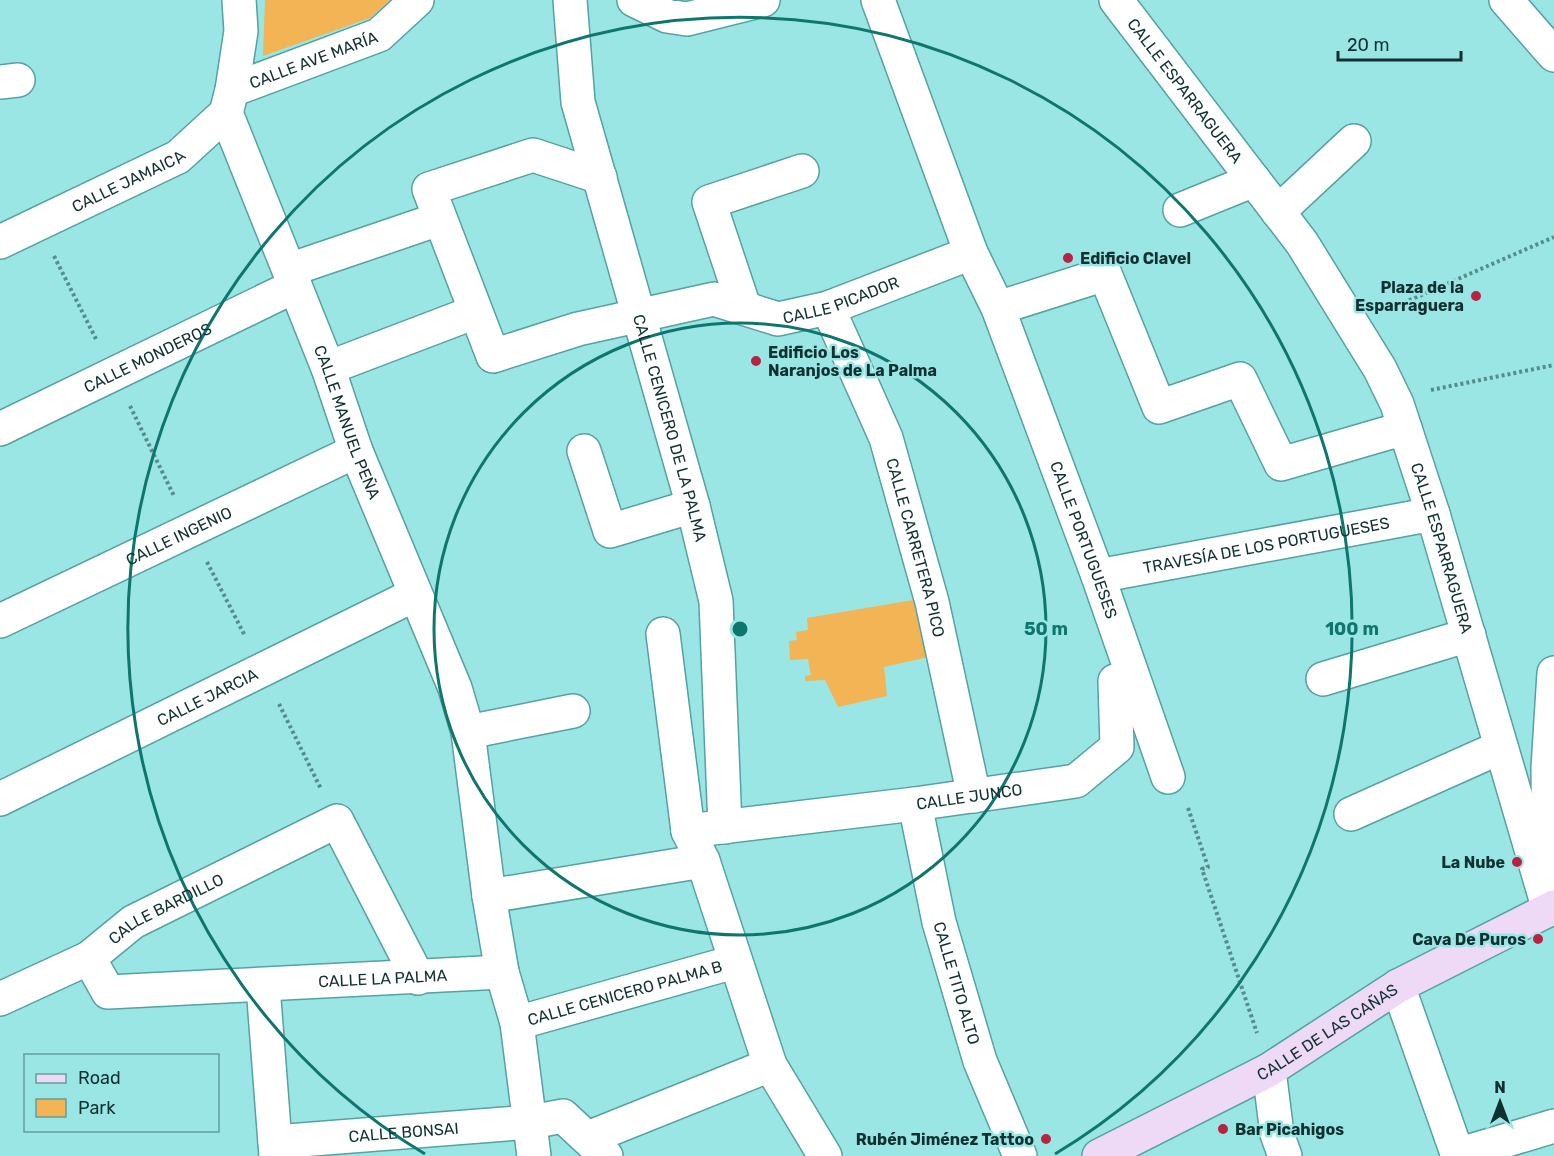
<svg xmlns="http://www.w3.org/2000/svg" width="1554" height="1156" viewBox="0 0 1554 1156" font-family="Rubik,sans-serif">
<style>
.green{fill:#f2b455}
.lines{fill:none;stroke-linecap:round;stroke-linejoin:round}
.street-casing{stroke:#56a1a1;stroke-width:36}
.secondary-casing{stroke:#56a1a1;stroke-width:36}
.path{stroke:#568c8c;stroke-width:4;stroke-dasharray:3 3;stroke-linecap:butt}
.street{stroke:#fff;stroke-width:33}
.secondary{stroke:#eed9f6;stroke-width:33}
.ring{fill:none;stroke:#0f766e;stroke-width:3}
.poi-dot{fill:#b62442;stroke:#9ae6e5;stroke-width:2}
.labels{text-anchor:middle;stroke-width:5;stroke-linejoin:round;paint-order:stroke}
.street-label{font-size:16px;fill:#113131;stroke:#9ae6e5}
.poi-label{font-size:16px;font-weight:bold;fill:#113131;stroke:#9ae6e5;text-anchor:end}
.centre{fill:#0f766e;stroke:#9ae6e5;stroke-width:3}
.ring-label{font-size:18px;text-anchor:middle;font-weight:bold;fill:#0f766e;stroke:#9ae6e5;stroke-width:5;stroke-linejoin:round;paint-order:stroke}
</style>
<rect width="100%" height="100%" fill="#9ae6e5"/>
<g class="green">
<path d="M 265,0 L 390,0 L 370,18 L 263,56 Z"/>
<path d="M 919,599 L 933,656 L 884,667 L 887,696 L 838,707 L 825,680 L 805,681 L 805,676 L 811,675 L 808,659 L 790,660 L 789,641 L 797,640 L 796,632 L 808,630 L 807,618 Z"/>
</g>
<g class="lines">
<defs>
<g id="street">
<path id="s1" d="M 570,0 L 578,102 L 693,506 L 716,601 L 725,827"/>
<path d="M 634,0 L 667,16 L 687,19 L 763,0"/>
<path id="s2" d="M 878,0 L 971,253 L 998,308 L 1098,576 L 1168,777"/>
<path id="s3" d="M 1116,0 L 1302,243 L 1380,369 L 1397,404 L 1433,514 L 1549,910"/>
<path d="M 1506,0 L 1554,55"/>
<path d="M 0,82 L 18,80"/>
<path id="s4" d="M 232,90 L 379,35 L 417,0"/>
<path id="s5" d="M 226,113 L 328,368 L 356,451 L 455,688 L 468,732 L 489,896 L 502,972 L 517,1023 L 534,1156"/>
<path id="s6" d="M 600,177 L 533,155 L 429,189 L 493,356 L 578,329 L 714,299 L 778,319 L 828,308 L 971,253"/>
<path d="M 1180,210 L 1254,180"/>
<path d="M 1278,212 L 1354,141"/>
<path id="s7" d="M 0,242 L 178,157 L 226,113 L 232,90 L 241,31 L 239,0"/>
<path d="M 289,270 L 439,219"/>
<path d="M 744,307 L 709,202 L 802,171"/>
<path id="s8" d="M 828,308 L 886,438 L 932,602 L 974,796"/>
<path d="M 998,308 L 1105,274 L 1159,407 L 1240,379 L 1281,464 L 1405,428"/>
<path d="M 328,368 L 475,312"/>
<path id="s9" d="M 0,429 L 295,286"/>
<path d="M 584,451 L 610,531 L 693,506"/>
<path id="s10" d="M 1098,576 L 1433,514"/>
<path id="s11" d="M 0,621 L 356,451"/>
<path d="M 663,634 L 688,831"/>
<path d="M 1323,679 L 1469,635"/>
<path d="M 468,732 L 573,711"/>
<path id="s12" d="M 0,799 L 414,595"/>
<path id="s13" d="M 915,804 L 939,922 L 980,1061 L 1020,1156"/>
<path d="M 1351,814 L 1501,747"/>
<path d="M 1549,869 L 1548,768 L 1554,673"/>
<path d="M 489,896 L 703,861"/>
<path id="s14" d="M 89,958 L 108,992 L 502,972"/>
<path d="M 263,986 L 276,1156"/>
<path d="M 1398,986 L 1458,1156"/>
<path id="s15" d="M 0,999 L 89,958 L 133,922 L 337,821 L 418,978"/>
<path id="s16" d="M 517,1023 L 734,962"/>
<path d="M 1269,1070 L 1277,1134 L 1285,1156"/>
<path d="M 588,1138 L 770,1065"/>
<path id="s17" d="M 275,1142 L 531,1122 L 563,1116 L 606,1156"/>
<path d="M 1457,1155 L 1554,1126"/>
<path id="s18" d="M 825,1156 L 770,1065 L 703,861 L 688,831 L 915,804 L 1076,781 L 1117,747 L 1115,681 L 1131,677"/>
</g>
<g id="secondary">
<path id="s19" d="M 1099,1156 L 1269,1070 L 1398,986 L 1554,907"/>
</g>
</defs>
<use href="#street" class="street-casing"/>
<use href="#secondary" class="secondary-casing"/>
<g class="path">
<path d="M 54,256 L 97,341"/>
<path d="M 1387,310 L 1554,237"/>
<path d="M 1431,390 L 1554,365"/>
<path d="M 130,406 L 174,496"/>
<path d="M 207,562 L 245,636"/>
<path d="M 279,704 L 321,789"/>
<path d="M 1188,808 L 1208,867 L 1202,869 L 1257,1033"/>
</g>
<use href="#street" class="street"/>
<use href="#secondary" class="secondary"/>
</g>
<g class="ring">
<circle cx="740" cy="629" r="306"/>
<path d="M425 1154A612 612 0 1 1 1055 1154"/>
</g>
<g class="poi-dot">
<circle cx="1068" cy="258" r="6"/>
<circle cx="1476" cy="296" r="6"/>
<circle cx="756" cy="361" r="6"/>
<circle cx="1517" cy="862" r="6"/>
<circle cx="1538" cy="939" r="6"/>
<circle cx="1223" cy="1129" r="6"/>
<circle cx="1046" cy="1139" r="6"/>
</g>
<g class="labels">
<g class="street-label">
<text dy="6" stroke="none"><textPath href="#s4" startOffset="87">CALLE AVE MARÍA</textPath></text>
<text dy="6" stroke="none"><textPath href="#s3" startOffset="114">CALLE ESPARRAGUERA</textPath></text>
<text dy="6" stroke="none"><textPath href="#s7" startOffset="142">CALLE JAMAICA</textPath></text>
<text dy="6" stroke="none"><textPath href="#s6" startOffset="720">CALLE PICADOR</textPath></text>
<text dy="6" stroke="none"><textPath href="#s9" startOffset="164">CALLE MONDEROS</textPath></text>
<text dy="6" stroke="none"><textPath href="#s5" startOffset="332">CALLE MANUEL PEÑA</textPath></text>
<text dy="6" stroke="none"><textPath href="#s1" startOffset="441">CALLE CENICERO DE LA PALMA</textPath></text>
<text dy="6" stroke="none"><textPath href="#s11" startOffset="198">CALLE INGENIO</textPath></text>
<text dy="6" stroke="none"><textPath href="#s2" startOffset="578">CALLE PORTUGUESES</textPath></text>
<text dy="6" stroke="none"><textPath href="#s10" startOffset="171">TRAVESÍA DE LOS PORTUGUESES</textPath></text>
<text dy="6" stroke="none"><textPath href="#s8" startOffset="256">CALLE CARRETERA PICO</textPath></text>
<text dy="6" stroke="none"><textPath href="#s3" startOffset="644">CALLE ESPARRAGUERA</textPath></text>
<text dy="6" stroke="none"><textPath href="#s12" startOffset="231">CALLE JARCIA</textPath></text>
<text dy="6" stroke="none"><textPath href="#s18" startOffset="638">CALLE JUNCO</textPath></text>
<text dy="6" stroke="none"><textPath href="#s15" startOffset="190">CALLE BARDILLO</textPath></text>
<text dy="6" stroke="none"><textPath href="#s14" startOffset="314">CALLE LA PALMA</textPath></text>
<text dy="6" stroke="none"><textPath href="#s13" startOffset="184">CALLE TITO ALTO</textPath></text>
<text dy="6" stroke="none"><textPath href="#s16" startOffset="112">CALLE CENICERO PALMA B</textPath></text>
<text dy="6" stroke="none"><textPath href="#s19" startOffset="260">CALLE DE LAS CAÑAS</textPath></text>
<text dy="6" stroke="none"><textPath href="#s17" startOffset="129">CALLE BONSAI</textPath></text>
</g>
<g class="poi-label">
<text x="1080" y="264" text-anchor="start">Edificio Clavel</text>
<text x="1464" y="293">Plaza de la<tspan x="1464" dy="18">Esparraguera</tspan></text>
<text x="768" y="358" text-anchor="start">Edificio Los<tspan x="768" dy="18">Naranjos de La Palma</tspan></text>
<text x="1505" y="868">La Nube</text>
<text x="1526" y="945">Cava De Puros</text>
<text x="1235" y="1135" text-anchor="start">Bar Picahigos</text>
<text x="1034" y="1145">Rubén Jiménez Tattoo</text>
</g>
</g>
<circle cx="740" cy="629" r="9" class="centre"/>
<g class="ring-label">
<text x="1046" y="635">50 m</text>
<text x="1352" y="635">100 m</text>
</g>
<rect x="24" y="1054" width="195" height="78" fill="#9ae6e5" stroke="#639e9d" stroke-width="1.5"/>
<rect x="36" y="1074" width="30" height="9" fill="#eed9f6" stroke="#639e9d" stroke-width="1.5"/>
<text x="78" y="1084" font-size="18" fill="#113131">Road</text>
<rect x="36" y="1099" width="30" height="18" fill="#f2b455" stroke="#639e9d" stroke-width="1.5"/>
<text x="78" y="1114" font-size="18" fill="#113131">Park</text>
<g transform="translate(1500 1102)" stroke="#9ae6e5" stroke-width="4.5" paint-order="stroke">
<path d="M0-4.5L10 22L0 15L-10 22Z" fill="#113131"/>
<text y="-9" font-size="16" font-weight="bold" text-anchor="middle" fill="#113131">N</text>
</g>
<path d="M1338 51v9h123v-9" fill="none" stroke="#113131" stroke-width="3"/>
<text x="1347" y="51" font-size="18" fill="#113131" stroke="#9ae6e5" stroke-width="4.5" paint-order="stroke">20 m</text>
</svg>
